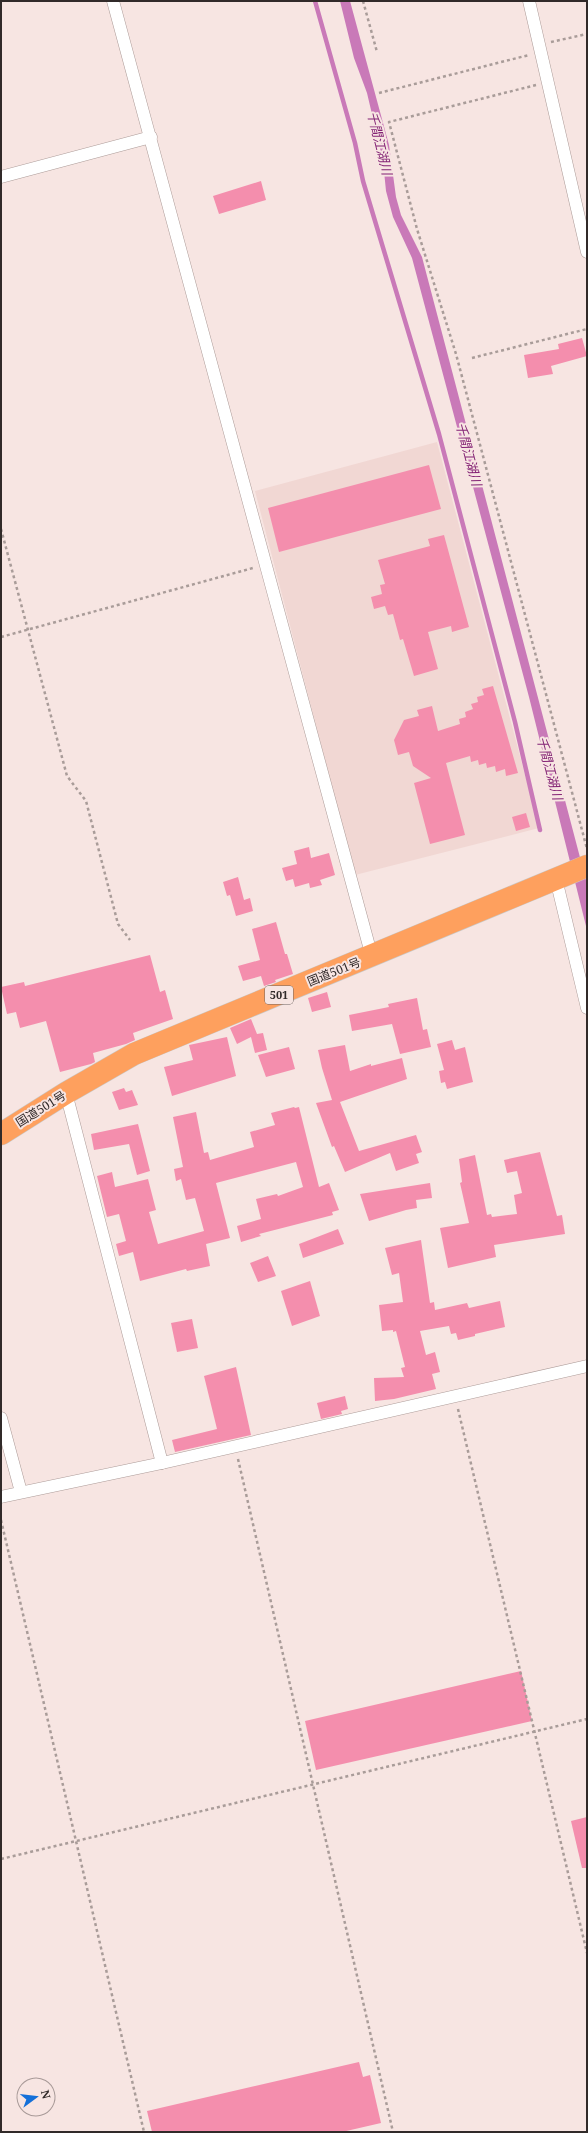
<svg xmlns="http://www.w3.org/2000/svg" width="588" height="2133" viewBox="0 0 588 2133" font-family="'Noto Serif','Noto Sans JP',serif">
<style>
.built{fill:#f1d7d3}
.water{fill:#c979b8}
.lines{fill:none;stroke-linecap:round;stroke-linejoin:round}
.stream{stroke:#c979b8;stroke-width:4.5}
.building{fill:#f48ead}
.street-casing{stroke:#ad9c99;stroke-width:13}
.highway-casing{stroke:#c9c8c7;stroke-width:23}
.path{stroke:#a99c99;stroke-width:2.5;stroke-dasharray:3 3;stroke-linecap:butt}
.street{stroke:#fff;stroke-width:12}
.highway{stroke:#fea05e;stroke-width:22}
.labels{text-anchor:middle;stroke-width:4;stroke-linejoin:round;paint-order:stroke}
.shield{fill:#f7e5e2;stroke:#6c6260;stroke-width:1}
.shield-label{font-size:11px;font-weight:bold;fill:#312a29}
.street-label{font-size:12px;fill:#312a29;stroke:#f7e5e2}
.water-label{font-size:13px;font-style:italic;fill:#842475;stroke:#f7e5e2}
</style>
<rect width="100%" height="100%" fill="#f7e5e2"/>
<path class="built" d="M 437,442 L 539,828 L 355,875 L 255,491 Z"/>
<path class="water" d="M 340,1 L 350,1 L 389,145 L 396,197 L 401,215 L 422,257 L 587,884 L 587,930 L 529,697 L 412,258 L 393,217 L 386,191 L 383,161 L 367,93 L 354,58 Z"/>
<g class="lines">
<path class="stream" d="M 315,1 L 355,143 L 363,181 L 439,434 L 515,722 L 540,830"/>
</g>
<g class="building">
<path d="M 261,181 L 266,200 L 219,214 L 213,196 Z"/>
<path d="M 582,338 L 587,356 L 551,366 L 553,374 L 528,378 L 524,355 L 559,349 L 558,344 Z"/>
<path d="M 429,465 L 441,509 L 279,552 L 268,508 Z"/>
<path d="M 444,535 L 469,627 L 452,632 L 451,626 L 428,632 L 438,669 L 414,676 L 403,639 L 400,640 L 393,614 L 388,615 L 385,606 L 374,609 L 371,597 L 382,594 L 380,585 L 385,584 L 378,560 L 430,546 L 428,539 Z"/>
<path d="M 493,686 L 518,773 L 506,776 L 505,769 L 496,772 L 495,766 L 487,768 L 486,763 L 479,765 L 478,760 L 471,762 L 470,756 L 446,763 L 465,835 L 430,844 L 414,783 L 431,778 L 413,766 L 409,752 L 398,755 L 394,740 L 404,720 L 419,716 L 417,710 L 432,706 L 438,731 L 460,724 L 459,719 L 466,717 L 465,712 L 473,709 L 471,704 L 478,702 L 477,697 L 484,695 L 482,689 Z"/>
<path d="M 526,813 L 530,827 L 516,831 L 512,817 Z"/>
<path d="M 309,847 L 311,858 L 329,853 L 335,875 L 320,880 L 322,885 L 310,888 L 309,883 L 295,887 L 293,879 L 286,881 L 282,868 L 297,864 L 294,851 Z"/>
<path d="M 238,877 L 244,900 L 250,898 L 253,911 L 236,916 L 230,895 L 227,896 L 223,882 Z"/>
<path d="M 276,922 L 285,954 L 287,954 L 293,974 L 275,980 L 276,982 L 264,986 L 261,976 L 243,981 L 238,966 L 260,960 L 252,929 Z"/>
<path d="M 150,955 L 160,992 L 165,990 L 173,1019 L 133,1033 L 135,1040 L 126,1044 L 93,1053 L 95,1062 L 91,1064 L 60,1072 L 46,1021 L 20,1028 L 16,1012 L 7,1014 L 1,987 L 24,982 L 25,986 Z"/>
<path d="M 327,992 L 331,1007 L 312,1012 L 308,998 Z"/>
<path d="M 417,998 L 423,1030 L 427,1029 L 431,1047 L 400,1054 L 392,1024 L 352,1031 L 349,1015 L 389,1007 L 388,1004 Z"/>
<path d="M 251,1019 L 257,1034 L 263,1033 L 267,1050 L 255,1053 L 251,1037 L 237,1044 L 230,1028 Z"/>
<path d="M 227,1037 L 236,1076 L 172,1096 L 164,1067 L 193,1060 L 189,1045 Z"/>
<path d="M 452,1040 L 455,1050 L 465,1047 L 473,1082 L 447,1089 L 445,1082 L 441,1083 L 439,1071 L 444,1070 L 437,1044 Z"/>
<path d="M 345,1045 L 350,1071 L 371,1064 L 371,1066 L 402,1058 L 407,1079 L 340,1102 L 359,1151 L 416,1135 L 422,1152 L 416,1154 L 419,1163 L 396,1171 L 390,1153 L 345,1172 L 334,1146 L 332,1147 L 316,1103 L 332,1100 L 322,1068 L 318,1050 Z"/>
<path d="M 289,1047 L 295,1069 L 266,1077 L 258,1055 Z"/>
<path d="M 124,1088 L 126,1092 L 132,1090 L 138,1105 L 119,1110 L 112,1092 Z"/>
<path d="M 294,1107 L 295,1108 L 299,1107 L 319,1187 L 329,1183 L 339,1210 L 332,1212 L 333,1215 L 259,1234 L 261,1236 L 241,1242 L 237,1226 L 261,1219 L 256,1199 L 277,1194 L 278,1196 L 303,1187 L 296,1162 L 216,1183 L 230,1238 L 206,1244 L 210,1266 L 187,1271 L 186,1269 L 140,1281 L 133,1252 L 119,1256 L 116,1244 L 126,1241 L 119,1214 L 107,1217 L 97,1176 L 112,1172 L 115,1187 L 148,1179 L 156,1210 L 149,1212 L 158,1244 L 204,1231 L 195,1198 L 186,1200 L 181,1179 L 176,1181 L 174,1169 L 183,1167 L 173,1117 L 196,1112 L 204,1153 L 208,1152 L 210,1160 L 254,1147 L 250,1132 L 275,1125 L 271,1113 Z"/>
<path d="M 138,1124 L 150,1171 L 137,1175 L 129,1144 L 94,1150 L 91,1134 Z"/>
<path d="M 540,1152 L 557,1216 L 562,1215 L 565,1234 L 494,1245 L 496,1257 L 448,1268 L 440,1228 L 469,1223 L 460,1183 L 462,1182 L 459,1159 L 475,1155 L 487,1215 L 491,1214 L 492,1217 L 517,1214 L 514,1195 L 522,1193 L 517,1171 L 507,1173 L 504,1160 Z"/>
<path d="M 430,1183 L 432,1198 L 416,1200 L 417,1208 L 406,1210 L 369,1221 L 360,1194 Z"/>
<path d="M 338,1229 L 344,1244 L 303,1258 L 299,1244 Z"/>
<path d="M 421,1240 L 430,1303 L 434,1302 L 435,1310 L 467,1303 L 469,1308 L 500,1301 L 505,1327 L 475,1334 L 475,1336 L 458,1340 L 456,1333 L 451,1334 L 449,1326 L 420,1331 L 426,1355 L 435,1352 L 440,1372 L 432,1374 L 436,1389 L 394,1399 L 375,1401 L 374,1378 L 404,1377 L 401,1368 L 405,1367 L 396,1331 L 393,1332 L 393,1330 L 382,1331 L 379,1305 L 403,1302 L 399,1273 L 392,1275 L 385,1248 Z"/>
<path d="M 268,1256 L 276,1276 L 258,1282 L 250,1263 Z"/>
<path d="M 310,1281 L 320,1316 L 292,1326 L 281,1291 Z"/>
<path d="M 192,1319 L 198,1348 L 177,1352 L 171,1323 Z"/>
<path d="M 236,1367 L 251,1435 L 175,1452 L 172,1440 L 217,1429 L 204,1376 Z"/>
<path d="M 345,1396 L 348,1409 L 341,1411 L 342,1414 L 321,1419 L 317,1403 Z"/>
<path d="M 521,1671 L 532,1721 L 316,1770 L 305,1721 Z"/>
<path d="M 587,1817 L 587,1868 L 582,1868 L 571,1821 Z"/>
<path d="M 359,2062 L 363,2077 L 370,2075 L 381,2123 L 342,2132 L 152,2132 L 147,2111 Z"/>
</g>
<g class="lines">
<defs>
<g id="street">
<path d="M 113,1 L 372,957"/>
<path d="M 529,1 L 587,252"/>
<path d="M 1,177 L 151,137"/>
<path d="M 556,879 L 587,1008"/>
<path d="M 66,1093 L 162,1463 L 587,1366"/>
<path d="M 1,1418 L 21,1492"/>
<path d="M 1,1497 L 162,1463"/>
</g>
<path id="highway" d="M 1,1134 L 66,1093 L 134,1054 L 587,866"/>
</defs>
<use href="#street" class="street-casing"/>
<use href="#highway" class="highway-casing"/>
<g class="path">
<path d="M 363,1 L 377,52"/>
<path d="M 551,42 L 587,34"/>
<path d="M 536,85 L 389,122 L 417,229 L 456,354 L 587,849"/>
<path d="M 379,93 L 529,55"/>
<path d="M 472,358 L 587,329"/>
<path d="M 1,529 L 67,776 L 86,801 L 118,924 L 130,940"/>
<path d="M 1,637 L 253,568"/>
<path d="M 458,1409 L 587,1953"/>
<path d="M 238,1459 L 393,2132"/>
<path d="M 1,1520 L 144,2132"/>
<path d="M 1,1859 L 587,1719"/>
</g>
<use href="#street" class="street"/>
<use href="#highway" class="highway"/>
</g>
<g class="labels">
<rect class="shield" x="265" y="986" width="28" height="18" rx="3"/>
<g class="shield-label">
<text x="279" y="999">501</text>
</g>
<g class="street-label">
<text transform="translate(334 972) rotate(-22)" y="4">国道501号</text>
<text transform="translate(41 1109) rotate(-32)" y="4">国道501号</text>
</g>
<g class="water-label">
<text transform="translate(380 143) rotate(76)" y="5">千間江湖川</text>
<text transform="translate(469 454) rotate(75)" y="5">千間江湖川</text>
<text transform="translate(550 768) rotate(75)" y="5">千間江湖川</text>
</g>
</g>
<rect width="588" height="2133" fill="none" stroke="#312a29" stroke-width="4"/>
<g transform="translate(36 2097) rotate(75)"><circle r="19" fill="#f7e5e2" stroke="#a89a98"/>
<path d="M0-3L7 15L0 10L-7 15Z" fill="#1470d9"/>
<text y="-6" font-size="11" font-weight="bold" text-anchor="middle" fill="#312a29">N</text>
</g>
</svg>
